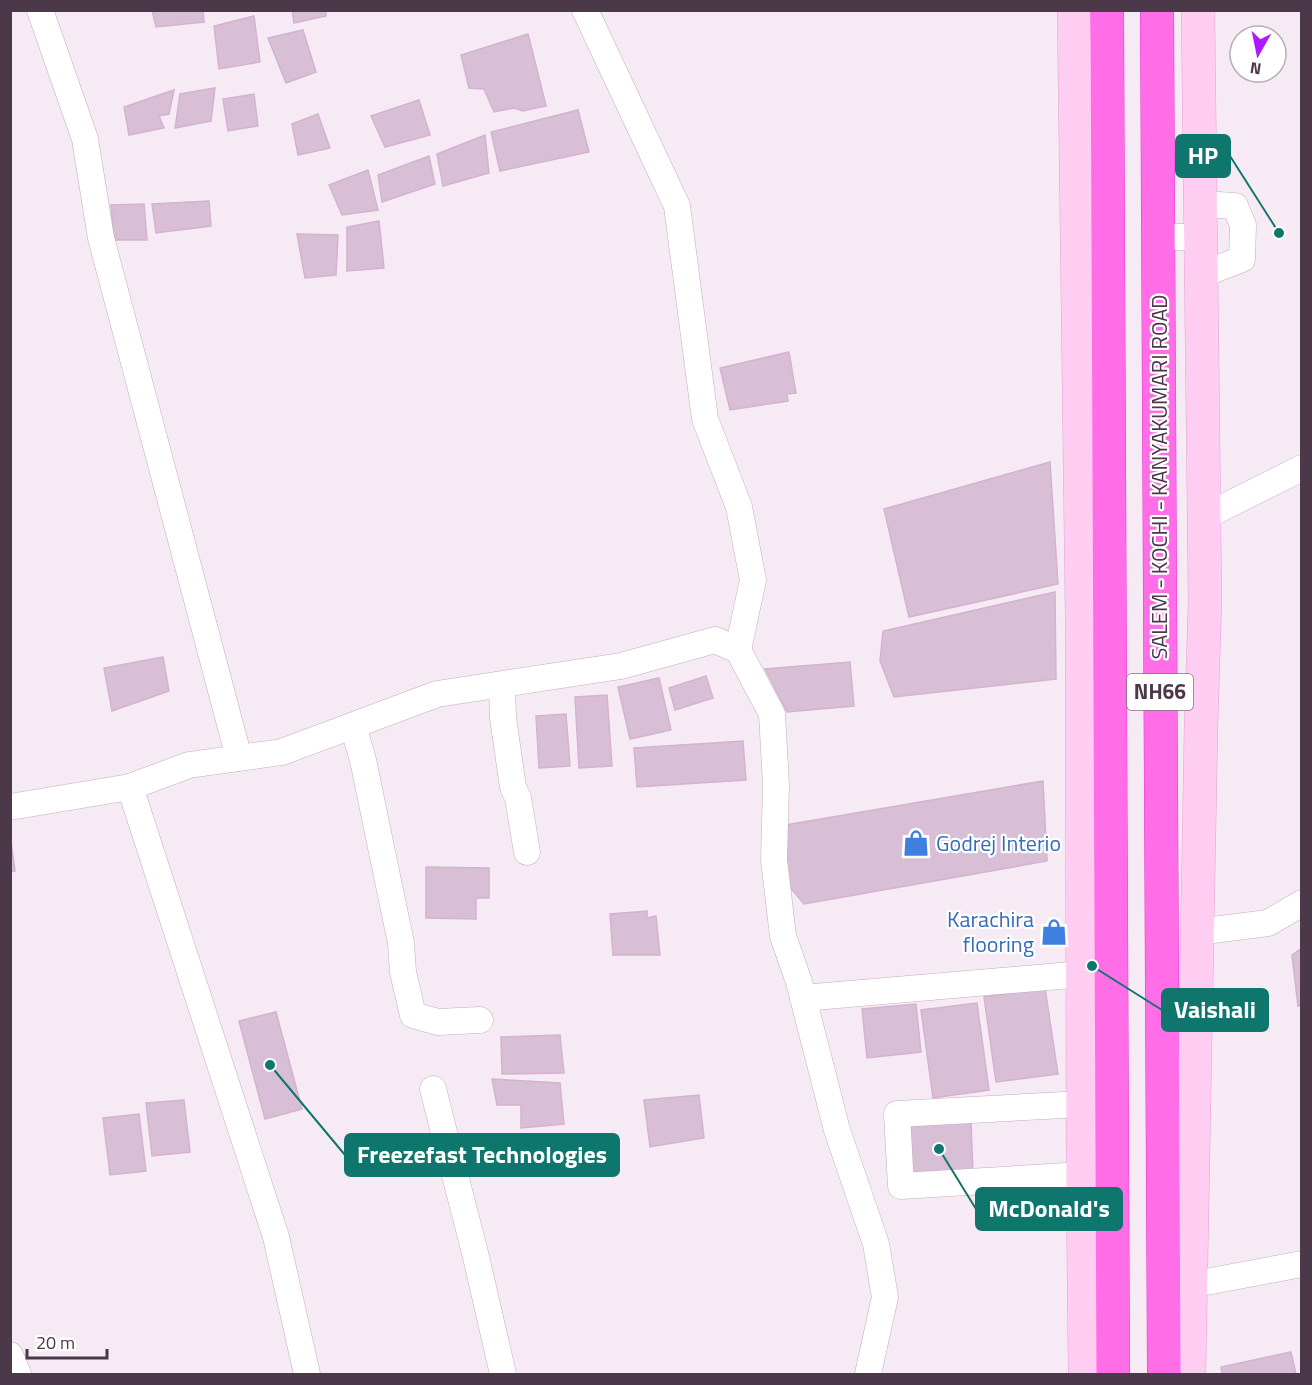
<svg xmlns="http://www.w3.org/2000/svg" width="1312" height="1385" viewBox="0 0 1312 1385" font-family="'Titillium Web',sans-serif">
<style>
.building{fill:#d9bfd6;stroke:#d4b2d0;stroke-width:1.5}
.lines{fill:none;stroke-linecap:round;stroke-linejoin:round}
.street-casing{stroke:#c3acbf;stroke-width:27}
.secondary-casing{stroke:#e5a0d4;stroke-width:34}
.highway-casing{stroke:#e833d0;stroke-width:34}
.street{stroke:#fff;stroke-width:26}
.secondary{stroke:#ffccf2;stroke-width:33}
.highway{stroke:#ff6de7;stroke-width:33}
.labels{text-anchor:middle;stroke-width:4.5;stroke-linejoin:round;paint-order:stroke}
.shield{fill:#fff;stroke:#817480;stroke-width:1.5}
.shield-label{font-size:21px;font-weight:bold;fill:#4b3849}
.street-label{font-size:22px;fill:#4b3849;stroke:#fff}
.shop-label{font-size:22px;fill:#366cbe;stroke:#fff;text-anchor:start}
.leader{fill:none;stroke:#0f766e;stroke-width:2}
.callout-dot{fill:#0f766e;stroke:#fff;stroke-width:2}
.callout{fill:#0f766e;stroke:#0f766e;stroke-width:2}
.callout-label{font-size:24px;text-anchor:middle;font-weight:bold;fill:#fff}
</style>
<rect width="100%" height="100%" fill="#f6ebf4"/>
<g class="building">
<path d="M 152,10 L 203,10 L 204,22 L 156,27 Z"/>
<path d="M 292,10 L 326,10 L 326,16 L 294,23 Z"/>
<path d="M 254,16 L 260,62 L 219,69 L 214,26 Z"/>
<path d="M 303,30 L 316,72 L 286,83 L 268,38 Z"/>
<path d="M 528,34 L 546,106 L 523,111 L 514,108 L 494,112 L 484,89 L 469,88 L 461,55 Z"/>
<path d="M 215,88 L 211,121 L 175,128 L 180,94 Z"/>
<path d="M 174,90 L 169,114 L 159,116 L 164,128 L 129,135 L 124,107 Z"/>
<path d="M 254,94 L 258,126 L 228,131 L 223,99 Z"/>
<path d="M 419,100 L 430,135 L 385,147 L 371,116 Z"/>
<path d="M 578,110 L 589,152 L 500,171 L 491,132 Z"/>
<path d="M 318,114 L 330,148 L 298,155 L 292,124 Z"/>
<path d="M 485,135 L 489,173 L 443,186 L 437,154 Z"/>
<path d="M 429,156 L 435,184 L 382,202 L 378,175 Z"/>
<path d="M 368,170 L 378,210 L 342,215 L 329,185 Z"/>
<path d="M 209,201 L 211,226 L 156,233 L 152,204 Z"/>
<path d="M 144,204 L 147,240 L 114,240 L 111,205 Z"/>
<path d="M 379,221 L 384,268 L 347,271 L 347,227 Z"/>
<path d="M 297,234 L 338,235 L 336,275 L 305,278 Z"/>
<path d="M 789,352 L 796,393 L 787,394 L 788,401 L 730,410 L 720,368 Z"/>
<path d="M 1050,462 L 1058,584 L 909,617 L 884,509 Z"/>
<path d="M 1055,592 L 1056,679 L 894,697 L 880,661 L 883,631 Z"/>
<path d="M 163,657 L 169,691 L 112,711 L 104,668 Z"/>
<path d="M 850,662 L 854,706 L 787,712 L 765,669 Z"/>
<path d="M 706,676 L 713,698 L 675,710 L 669,688 Z"/>
<path d="M 659,678 L 671,730 L 630,739 L 618,687 Z"/>
<path d="M 607,695 L 612,766 L 579,768 L 575,697 Z"/>
<path d="M 566,714 L 570,766 L 539,768 L 536,716 Z"/>
<path d="M 743,741 L 746,780 L 637,787 L 634,748 Z"/>
<path d="M 1043,781 L 1047,861 L 804,904 L 783,879 L 786,825 Z"/>
<path d="M 10,834 L 15,871 L 10,872 Z"/>
<path d="M 426,867 L 489,868 L 489,898 L 476,898 L 476,919 L 426,918 Z"/>
<path d="M 647,911 L 647,918 L 656,916 L 660,955 L 613,955 L 610,914 Z"/>
<path d="M 1302,948 L 1302,1004 L 1298,1006 L 1292,955 Z"/>
<path d="M 1045,988 L 1058,1074 L 996,1082 L 984,997 Z"/>
<path d="M 977,1003 L 989,1090 L 933,1098 L 921,1010 Z"/>
<path d="M 916,1004 L 921,1052 L 867,1058 L 862,1009 Z"/>
<path d="M 276,1012 L 302,1109 L 265,1119 L 239,1021 Z"/>
<path d="M 560,1035 L 564,1073 L 502,1074 L 501,1037 Z"/>
<path d="M 492,1079 L 560,1083 L 564,1124 L 521,1128 L 521,1105 L 497,1105 Z"/>
<path d="M 699,1095 L 704,1138 L 650,1147 L 644,1100 Z"/>
<path d="M 184,1100 L 190,1152 L 152,1156 L 146,1103 Z"/>
<path d="M 139,1114 L 146,1171 L 110,1175 L 103,1118 Z"/>
<path d="M 971,1120 L 973,1175 L 907,1177 L 905,1123 Z"/>
<path d="M 1291,1352 L 1296,1374 L 1222,1374 L 1221,1367 Z"/>
</g>
<g class="lines">
<defs>
<g id="street">
<path d="M 40,10 L 85,139 L 101,238 L 239,758"/>
<path d="M 585,10 L 677,206 L 705,419 L 739,507 L 753,580 L 738,650"/>
<path d="M 1200,204 L 1235,206 L 1243,225 L 1242,259 L 1201,275"/>
<path d="M 1158,237 L 1201,237"/>
<path d="M 1204,517 L 1302,468"/>
<path d="M 502,685 L 503,718 L 513,787 L 518,798 L 527,852"/>
<path d="M 353,726 L 363,760 L 387,876 L 401,943 L 403,972 L 413,1015 L 438,1022 L 480,1020"/>
<path d="M 130,787 L 276,1237 L 307,1374"/>
<path d="M 10,807 L 130,787 L 189,765 L 282,752 L 437,694 L 621,666 L 715,640 L 738,650 L 772,714 L 776,785 L 774,860 L 783,936 L 799,982 L 837,1130 L 876,1244 L 885,1297 L 868,1374"/>
<path d="M 1197,932 L 1268,923 L 1302,903"/>
<path d="M 803,998 L 1083,974"/>
<path d="M 433,1089 L 476,1257 L 503,1374"/>
<path d="M 1083,1104 L 897,1114 L 901,1186 L 1083,1175"/>
<path d="M 1190,1285 L 1302,1264"/>
<path d="M 10,1355 L 18,1374"/>
</g>
<g id="secondary">
<path d="M 1074,10 L 1082,617 L 1083,1189 L 1085,1374"/>
<path d="M 1189,1374 L 1201,727 L 1205,600 L 1198,10"/>
</g>
<g id="highway">
<path d="M 1107,10 L 1113,1374"/>
<path d="M 1157,10 L 1164,1374"/>
</g>
</defs>
<use href="#street" class="street-casing"/>
<use href="#secondary" class="secondary-casing"/>
<use href="#highway" class="highway-casing"/>
<use href="#street" class="street"/>
<use href="#secondary" class="secondary"/>
<use href="#highway" class="highway"/>
</g>
<defs>
<symbol id="shop-bare" viewBox="-9 -9 18 18"><path d="M-5-2.5h2.3a2.7 3.5 0 0 1 5.4 0H5L5.5 6h-11ZM-1.5-2.5h3a1.5 2.3 0 0 0-3 0Z" fill="#3f7fe0" stroke="#fff" stroke-width="2.5" paint-order="stroke"/></symbol>
</defs>
<g fill-rule="evenodd">
<use href="#shop-bare" x="897" y="824" width="38" height="38"/>
<use href="#shop-bare" x="1035" y="913" width="38" height="38"/>
</g>
<g class="labels">
<rect class="shield" x="1127" y="674" width="66" height="36" rx="4.5"/>
<g class="shield-label">
<text x="1160" y="699">NH66</text>
</g>
<g class="street-label">
<text transform="translate(1159 477) rotate(-90)" y="8">SALEM - KOCHI - KANYAKUMARI ROAD</text>
</g>
<g class="shop-label">
<text x="936" y="851">Godrej Interio</text>
<text x="1034" y="927" text-anchor="end">Karachira<tspan x="1034" dy="25">flooring</tspan></text>
</g>
</g>
<path class="leader" d="M1279 233L1230 156M1092 966L1162 1010M270 1065L345 1155M939 1149L976 1209"/>
<g class="callout-dot">
<circle cx="1279" cy="233" r="6"/>
<circle cx="1092" cy="966" r="6"/>
<circle cx="270" cy="1065" r="6"/>
<circle cx="939" cy="1149" r="6"/>
</g>
<g class="callout">
<rect x="1176" y="135" width="54" height="42" rx="6"/>
<rect x="1162" y="989" width="106" height="42" rx="6"/>
<rect x="345" y="1134" width="274" height="42" rx="6"/>
<rect x="976" y="1188" width="146" height="42" rx="6"/>
</g>
<g class="callout-label">
<text x="1203" y="164">HP</text>
<text x="1215" y="1018">Vaishali</text>
<text x="482" y="1163">Freezefast Technologies</text>
<text x="1049" y="1217">McDonald's</text>
</g>
<rect width="1312" height="1385" fill="none" stroke="#4b3849" stroke-width="24"/>
<g transform="translate(1258 54) rotate(189)"><circle r="28" fill="#ffffff" stroke="#b7afb6" stroke-width="1.5"/>
<path d="M0-4.5L10 22L0 15L-10 22Z" fill="#af19ff"/>
<text y="-9" font-size="16" font-weight="bold" text-anchor="middle" fill="#4b3849">N</text>
</g>
<path d="M27 1349v9h80v-9" fill="none" stroke="#4b3849" stroke-width="3"/>
<text x="36" y="1349" font-size="18" fill="#4b3849" stroke="#ffffff" stroke-width="4.5" paint-order="stroke">20 m</text>
</svg>
